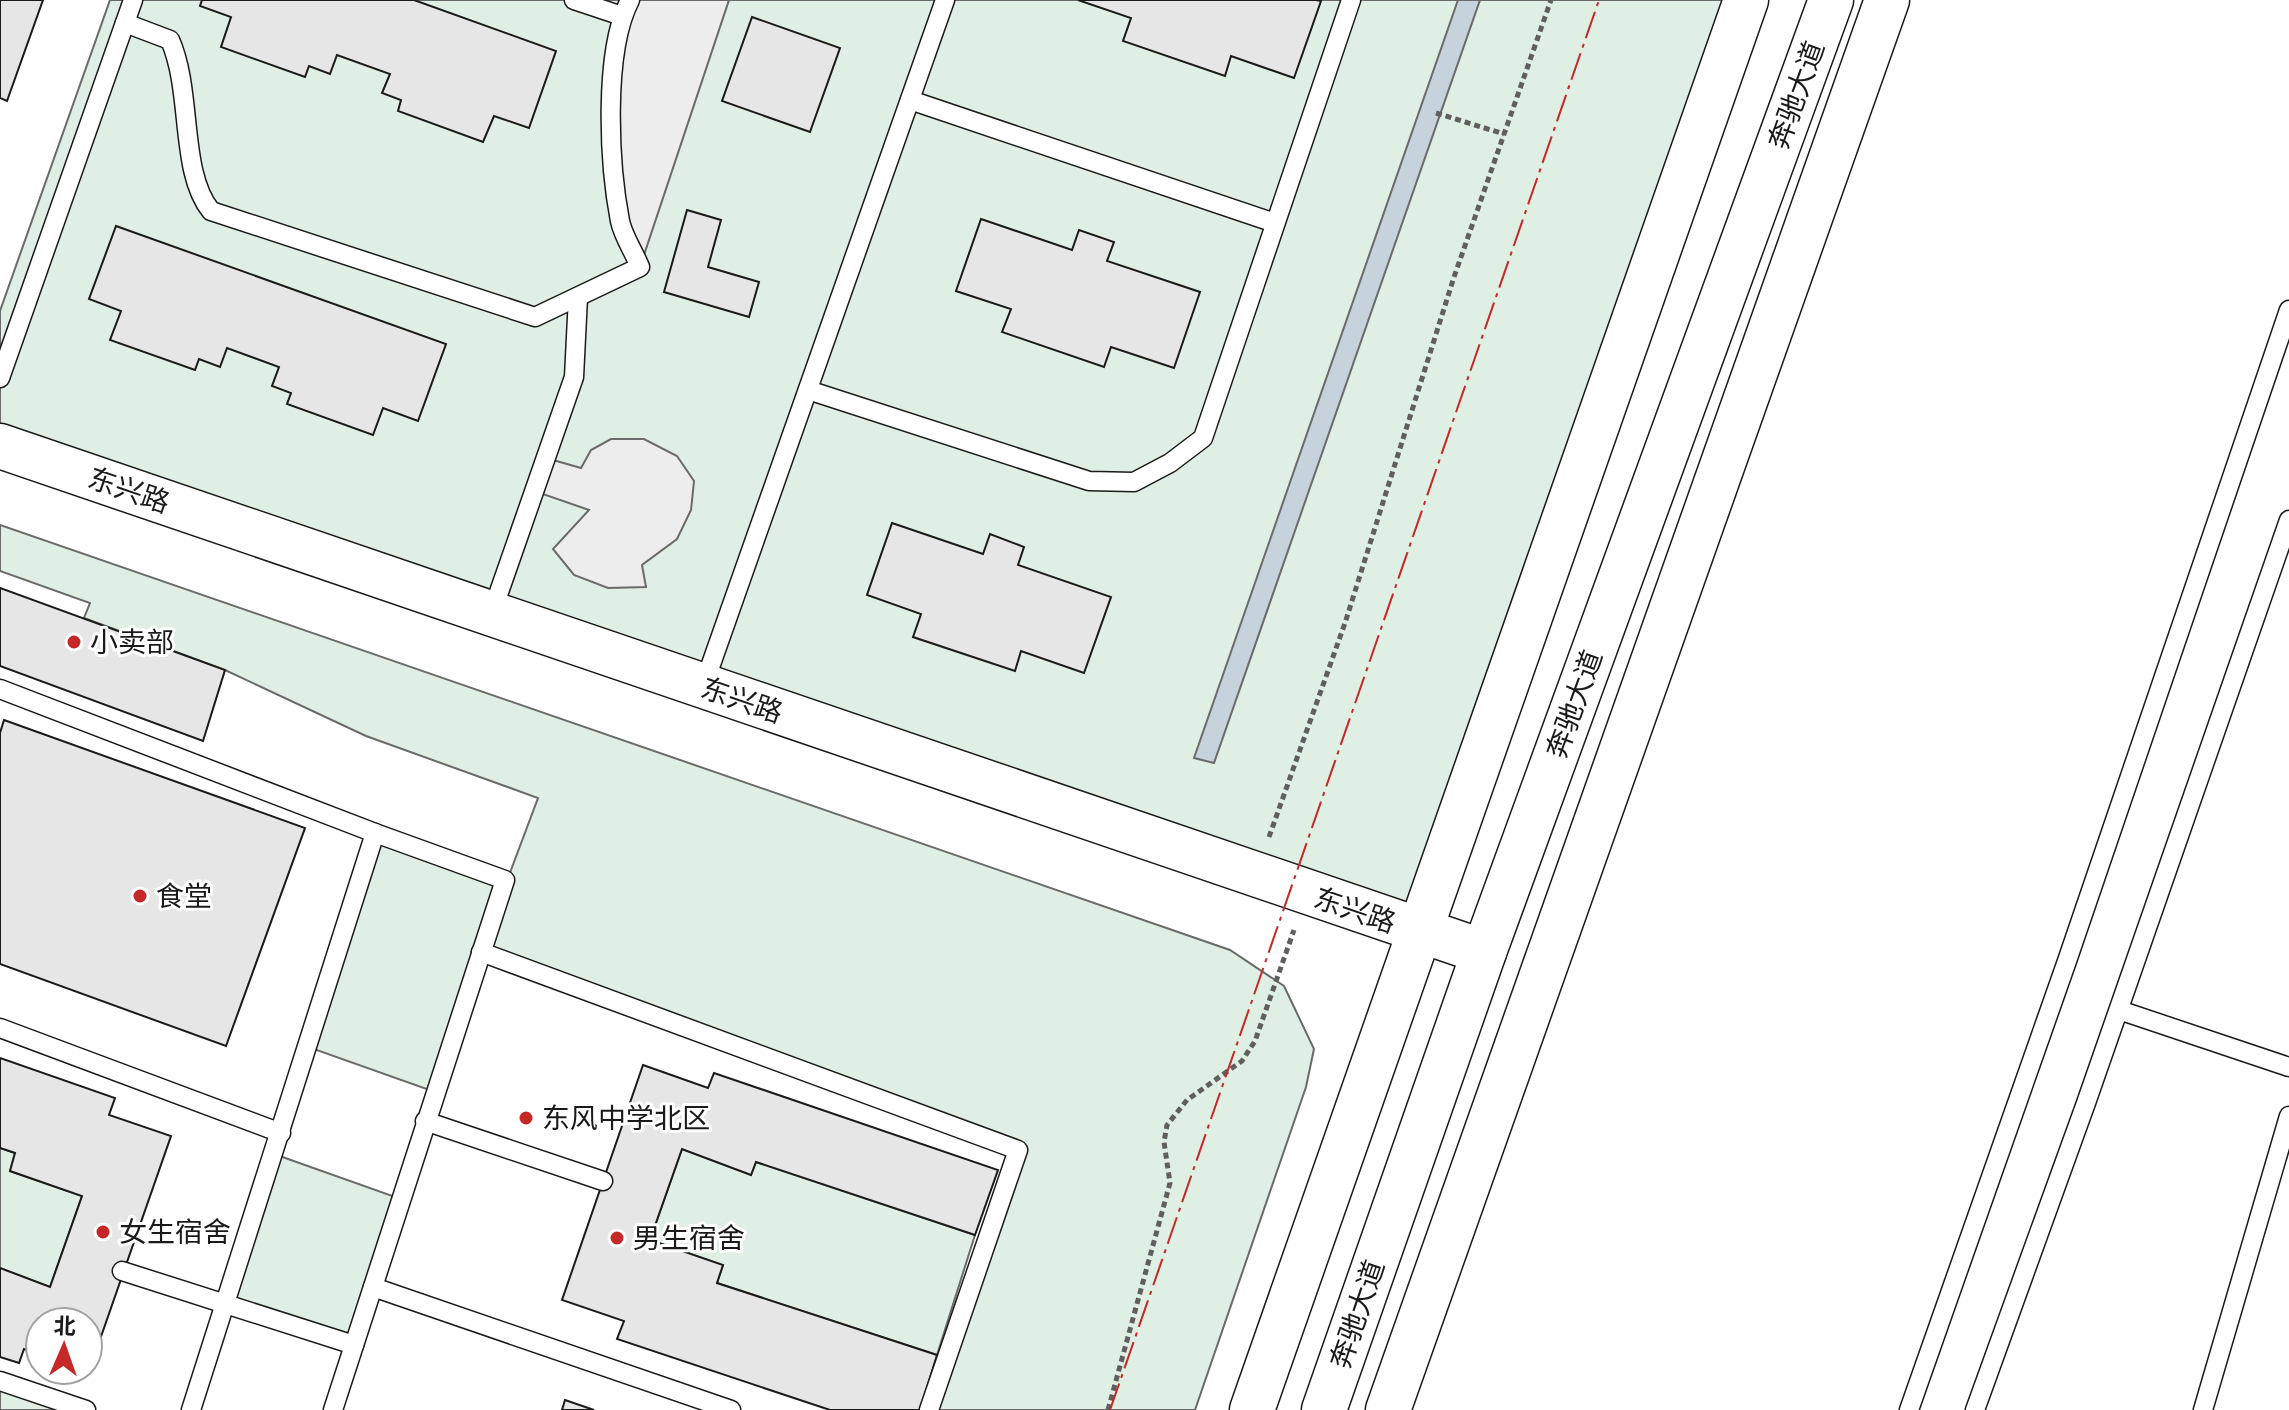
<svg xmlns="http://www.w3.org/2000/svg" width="2289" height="1410" viewBox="0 0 2289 1410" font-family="'Titillium Web','Noto Sans SC',sans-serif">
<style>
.green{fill:#e0efe3;stroke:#6a6a6a;stroke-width:2}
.parking{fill:#ededed;stroke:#6a6a6a;stroke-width:2}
.water{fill:#c6d2dc;stroke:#6a6a6a;stroke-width:2}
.building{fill:#e6e6e6;stroke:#1a1a1a;stroke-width:2}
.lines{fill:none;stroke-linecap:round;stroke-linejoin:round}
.service-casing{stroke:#1a1a1a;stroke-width:21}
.tertiary-casing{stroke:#1a1a1a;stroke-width:47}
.primary-casing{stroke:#1a1a1a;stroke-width:47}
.path{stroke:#5f5f5f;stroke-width:5;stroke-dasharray:6 4;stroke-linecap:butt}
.service{stroke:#fff;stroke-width:18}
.tertiary{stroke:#fff;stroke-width:44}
.primary{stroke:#fff;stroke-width:44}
.power{stroke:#c62828;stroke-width:2;stroke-dasharray:28 6 4 6;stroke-linecap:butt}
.poi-dot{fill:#c62828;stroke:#fff;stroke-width:3}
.labels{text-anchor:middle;stroke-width:6;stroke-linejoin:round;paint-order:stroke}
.street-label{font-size:28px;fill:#1a1a1a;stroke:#fff}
.poi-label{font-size:28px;fill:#1a1a1a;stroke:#fff;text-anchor:start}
</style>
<rect width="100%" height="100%" fill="#fff"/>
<g class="green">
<path d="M 110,0 L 1746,0 L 1420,932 L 0,446 L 0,311 Z"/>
<path d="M 0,525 L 1230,950 L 1284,986 L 1314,1049 L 1306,1087 L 1195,1410 L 929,1410 L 1018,1150 L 481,952 L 435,1092 L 308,1047 L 375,833 L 505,880 L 493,918 L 538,798 L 366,736 L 225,670 L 84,618 L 90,603 L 0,571 Z"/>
<path d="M 0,1148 L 15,1153 L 10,1171 L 82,1196 L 50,1287 L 0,1268 Z"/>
<path d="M 682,1149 L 751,1175 L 756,1162 L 975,1235 L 937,1355 L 717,1283 L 723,1265 L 650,1240 Z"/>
<path d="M 274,1154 L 401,1199 L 354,1345 L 225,1304 Z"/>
<path d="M 0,1381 L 86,1410 L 0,1410 Z"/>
</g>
<g class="parking">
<path d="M 630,0 L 729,0 L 640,267 L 614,164 L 611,96 Z"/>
<path d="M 611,439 L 644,439 L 677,456 L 694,481 L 691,510 L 677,539 L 642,565 L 646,587 L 608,588 L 574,575 L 553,549 L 589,510 L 534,491 L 546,458 L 581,468 L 591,450 Z"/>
</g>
<path class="water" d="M 1458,0 L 1480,0 L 1214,763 L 1194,758 Z"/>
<g class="building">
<path d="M 0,0 L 43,0 L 7,101 L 0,98 Z"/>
<path d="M 202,0 L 414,0 L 556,51 L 529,128 L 494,116 L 483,142 L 398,111 L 401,100 L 382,93 L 390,74 L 337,55 L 330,74 L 309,66 L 305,77 L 221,47 L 231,17 L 200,6 Z"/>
<path d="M 1078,0 L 1316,0 L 1321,1 L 1294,78 L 1231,56 L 1225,76 L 1123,41 L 1131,18 Z"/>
<path d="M 752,17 L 840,48 L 810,132 L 722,101 Z"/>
<path d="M 687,210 L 721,220 L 708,267 L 759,282 L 749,317 L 664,292 Z"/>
<path d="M 981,219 L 1072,250 L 1079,230 L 1114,242 L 1107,261 L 1200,292 L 1174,368 L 1111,347 L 1104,367 L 1002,332 L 1011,309 L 956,291 Z"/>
<path d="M 116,226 L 446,344 L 418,421 L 383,408 L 373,435 L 287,404 L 291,393 L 272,386 L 279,367 L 227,348 L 220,367 L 199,359 L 195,370 L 110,340 L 121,311 L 89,299 Z"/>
<path d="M 892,523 L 983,554 L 990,534 L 1024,547 L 1018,565 L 1111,597 L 1084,673 L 1021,651 L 1015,671 L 913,637 L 921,614 L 867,595 Z"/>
<path d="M 0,588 L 225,670 L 203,741 L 0,666 Z"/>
<path d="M 4,720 L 305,828 L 226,1046 L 0,964 L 0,733 Z"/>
<path d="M 0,1058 L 115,1098 L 109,1115 L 171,1136 L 89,1371 L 85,1370 L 88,1322 L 40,1322 L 40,1354 L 24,1349 L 19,1363 L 0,1357 L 0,1268 L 50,1287 L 82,1196 L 10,1171 L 15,1153 L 0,1148 Z"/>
<path d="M 643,1065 L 708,1088 L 714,1073 L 998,1170 L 975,1235 L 756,1162 L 751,1175 L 682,1149 L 650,1240 L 723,1265 L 717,1283 L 937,1355 L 920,1410 L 830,1410 L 617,1339 L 624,1321 L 562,1300 Z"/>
<path d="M 565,1400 L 594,1410 L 562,1410 Z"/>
</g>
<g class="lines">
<defs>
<g id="service">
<path d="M 574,0 L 622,16"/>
<path d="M 125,23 L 170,40 C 193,92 179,172 211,211 L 535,317 L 640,267 C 634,252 623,236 620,221 C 609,164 603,52 630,0"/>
<path d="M 910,100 L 1275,223"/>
<path d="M 0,378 L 133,0"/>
<path d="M 808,390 L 1089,481 L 1134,482 L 1170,463 L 1203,438 L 1351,0"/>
<path d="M 491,615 L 574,377 L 578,297"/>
<path d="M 703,687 L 945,0"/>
<path d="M 0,689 L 375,833"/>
<path d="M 481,952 L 1018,1150 L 929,1410"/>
<path d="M 2119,1010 L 2289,1067"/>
<path d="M 0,1028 L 281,1133"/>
<path d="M 425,1121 L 603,1181"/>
<path d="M 122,1271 L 354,1345"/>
<path d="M 373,1287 L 731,1410"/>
<path d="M 0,1381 L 86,1410"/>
<path d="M 191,1410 L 375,833 L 505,880 L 333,1410"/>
<path d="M 1909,1410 L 2067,961 L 2289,310"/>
<path d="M 1975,1410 L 2086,1103 L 2289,520"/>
<path d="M 2203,1410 L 2289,1116"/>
</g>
<g id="tertiary">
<path d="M 0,446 L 1484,952"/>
<path d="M 1388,1410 L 1887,0"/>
</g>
<g id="primary">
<path d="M 1252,1410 L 1746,0"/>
<path d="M 1324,1410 L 1484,952 L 1831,0"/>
</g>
</defs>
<use href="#service" class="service-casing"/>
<use href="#tertiary" class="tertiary-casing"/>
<use href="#primary" class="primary-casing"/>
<g class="path">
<path d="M 1436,113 L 1504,134"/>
<path d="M 1269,837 L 1345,623 L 1454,277 L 1551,0"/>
<path d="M 1108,1410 L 1170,1183 L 1164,1142 L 1167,1125 L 1187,1100 L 1242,1061 L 1255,1041 L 1294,930"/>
</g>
<use href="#service" class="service"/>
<use href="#tertiary" class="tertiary"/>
<use href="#primary" class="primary"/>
<path class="power" d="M 1110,1410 L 1599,0"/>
</g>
<g class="poi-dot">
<circle cx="74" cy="642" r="8"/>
<circle cx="140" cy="896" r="8"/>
<circle cx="526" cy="1118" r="8"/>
<circle cx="103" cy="1232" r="8"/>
<circle cx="617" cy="1238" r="8"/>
</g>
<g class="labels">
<g class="street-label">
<text transform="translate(1796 95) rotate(-70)" y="10">奔驰大道</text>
<text transform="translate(129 490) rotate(19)" y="10">东兴路</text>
<text transform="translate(742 700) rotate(19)" y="10">东兴路</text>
<text transform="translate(1574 704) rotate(-70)" y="10">奔驰大道</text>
<text transform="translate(1355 910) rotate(19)" y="10">东兴路</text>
<text transform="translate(1357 1314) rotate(-71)" y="10">奔驰大道</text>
</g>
<g class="poi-label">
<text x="90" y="652">小卖部</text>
<text x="156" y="906">食堂</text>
<text x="542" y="1128">东风中学北区</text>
<text x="119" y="1242">女生宿舍</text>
<text x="633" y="1248">男生宿舍</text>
</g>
</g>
<g transform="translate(64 1346) rotate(2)"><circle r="38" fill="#ffffff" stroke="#a3a3a3" stroke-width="2"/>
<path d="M0-6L14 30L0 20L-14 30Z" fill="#c62828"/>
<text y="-12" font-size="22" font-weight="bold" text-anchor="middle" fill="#1a1a1a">北</text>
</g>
</svg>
